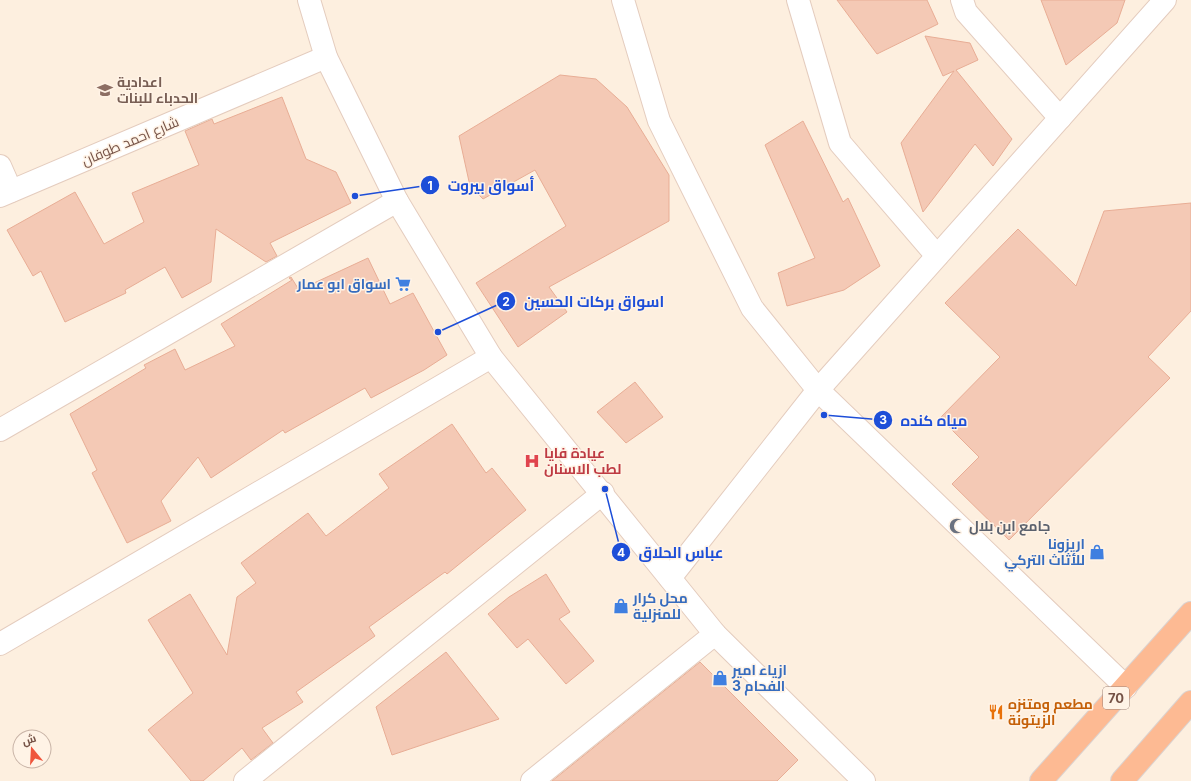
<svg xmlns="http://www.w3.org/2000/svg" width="1191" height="781" viewBox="0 0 1191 781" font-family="Inter,Cairo,sans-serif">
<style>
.building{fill:#f4c9b5;stroke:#e8ad95}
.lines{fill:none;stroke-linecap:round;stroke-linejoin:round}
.minor-casing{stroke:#e4ccbe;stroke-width:24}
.trunk-casing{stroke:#dbd2cf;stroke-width:24}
.minor{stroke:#fff;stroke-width:22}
.trunk{stroke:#fdba93;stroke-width:22}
.labels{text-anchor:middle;stroke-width:3;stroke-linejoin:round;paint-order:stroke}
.shield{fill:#fff3e6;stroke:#9e8276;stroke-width:1}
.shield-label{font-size:13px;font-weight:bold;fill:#755246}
.education-label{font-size:14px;font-weight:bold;fill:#785e54;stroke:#fff3e6;text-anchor:start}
.street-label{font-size:14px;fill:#755246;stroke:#fff3e6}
.shop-label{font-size:14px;font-weight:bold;fill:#366cbe;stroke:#fff3e6;text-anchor:end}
.health-label{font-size:14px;font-weight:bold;fill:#be3a42;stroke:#fff3e6;text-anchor:start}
.worship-label{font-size:14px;font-weight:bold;fill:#5b616d;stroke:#fff3e6;text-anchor:start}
.food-label{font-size:14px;font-weight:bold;fill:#c56008;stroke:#fff3e6;text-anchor:start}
.leader{fill:none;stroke:#1d4ed8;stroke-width:1.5}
.callout-dot{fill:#1d4ed8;stroke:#fff3e6;stroke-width:1.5}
.mark-label{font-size:12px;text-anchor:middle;font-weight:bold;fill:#fff}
.callout-label{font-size:15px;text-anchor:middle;font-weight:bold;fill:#1d4ed8;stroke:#fff3e6;stroke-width:3;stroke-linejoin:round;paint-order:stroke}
</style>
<rect width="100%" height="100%" fill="#fdefdf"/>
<g class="building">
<path d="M 837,0 L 927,0 L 938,24 L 877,54 Z"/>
<path d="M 1041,0 L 1125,0 L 1117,23 L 1066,65 Z"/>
<path d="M 925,36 L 970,43 L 978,60 L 956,70 L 1012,139 L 993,166 L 975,144 L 923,212 L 901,143 L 954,71 L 943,76 Z"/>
<path d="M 560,75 L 596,79 L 627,107 L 669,175 L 669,221 L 549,287 L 567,312 L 518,347 L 476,283 L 566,226 L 535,170 L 483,199 L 470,186 L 459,136 Z"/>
<path d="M 282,97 L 306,159 L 336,172 L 351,203 L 270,243 L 277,256 L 266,262 L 216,229 L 211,282 L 182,298 L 165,267 L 125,290 L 126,293 L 65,322 L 41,271 L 33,276 L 7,230 L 75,192 L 104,244 L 144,222 L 132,193 L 199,165 L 185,131 L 212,119 L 214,124 Z"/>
<path d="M 803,121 L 843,202 L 848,198 L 880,266 L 844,290 L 787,306 L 778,273 L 815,258 L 765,145 Z"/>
<path d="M 1191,203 L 1191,311 L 1148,357 L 1170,378 L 1009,540 L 952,484 L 979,457 L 940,418 L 1000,357 L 945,303 L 1018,229 L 1076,286 L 1104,211 Z"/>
<path d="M 368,258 L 390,304 L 413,293 L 447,355 L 424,370 L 371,398 L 365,388 L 285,433 L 283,430 L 211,478 L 198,457 L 161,501 L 171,521 L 127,543 L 92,473 L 97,470 L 70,414 L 146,368 L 144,365 L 175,349 L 185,370 L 235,346 L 221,324 L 292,280 L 289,278 L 291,277 L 299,290 Z"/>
<path d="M 635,382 L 663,417 L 626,443 L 597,412 Z"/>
<path d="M 452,424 L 486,473 L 492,468 L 526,510 L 447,574 L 445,572 L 369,627 L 375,636 L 296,692 L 303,702 L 262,728 L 273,743 L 251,760 L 242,748 L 203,781 L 191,781 L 148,730 L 193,693 L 148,620 L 190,594 L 227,655 L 237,597 L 256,583 L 241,563 L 308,513 L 326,536 L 389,488 L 379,474 Z"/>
<path d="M 546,574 L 570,612 L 559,619 L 594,661 L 566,684 L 528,639 L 517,648 L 488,614 L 509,597 Z"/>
<path d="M 446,652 L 499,719 L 392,755 L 376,707 Z"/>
<path d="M 700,662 L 798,760 L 777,781 L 552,781 Z"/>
</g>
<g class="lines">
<defs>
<g id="minor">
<path d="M 309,0 L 326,57 L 397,201 L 491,357 L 715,634 L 864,781"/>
<path d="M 623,0 L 659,121 L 752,308 L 818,390 L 1126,687"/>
<path d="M 798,0 L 840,143 L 937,256"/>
<path d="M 962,0 L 966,12 L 1060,118"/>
<path d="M 0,166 L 11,191"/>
<path d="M 0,196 L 326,57"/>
<path d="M 0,430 L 397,201"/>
<path d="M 670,578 L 818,390 L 1165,0"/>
<path d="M 0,644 L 491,357"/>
<path d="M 245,781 L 603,493"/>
<path d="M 532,781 L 715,634"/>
</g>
<g id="trunk">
<path d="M 1041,781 L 1191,613"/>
<path d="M 1122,781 L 1191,702"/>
</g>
</defs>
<use href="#minor" class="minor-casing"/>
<use href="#trunk" class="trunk-casing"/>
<use href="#minor" class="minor"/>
<use href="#trunk" class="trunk"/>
</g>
<defs>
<symbol id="school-bare" viewBox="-9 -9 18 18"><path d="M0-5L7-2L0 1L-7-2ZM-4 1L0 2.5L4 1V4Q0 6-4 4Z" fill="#8d6e63" stroke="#fff3e6" stroke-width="2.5" paint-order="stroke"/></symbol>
<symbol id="supermarket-bare" viewBox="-9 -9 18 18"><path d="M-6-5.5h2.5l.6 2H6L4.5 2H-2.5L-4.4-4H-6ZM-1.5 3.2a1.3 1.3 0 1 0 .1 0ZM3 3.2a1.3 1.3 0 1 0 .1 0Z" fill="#3f7fe0" stroke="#fff3e6" stroke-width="2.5" paint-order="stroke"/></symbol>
<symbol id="hospital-bare" viewBox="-9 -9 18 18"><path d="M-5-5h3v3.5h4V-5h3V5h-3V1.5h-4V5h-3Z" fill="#e0444e" stroke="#fff3e6" stroke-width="2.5" paint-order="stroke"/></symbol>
<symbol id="mosque-bare" viewBox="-9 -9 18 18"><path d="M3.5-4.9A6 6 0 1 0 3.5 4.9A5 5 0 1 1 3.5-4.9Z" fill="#6b7280" stroke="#fff3e6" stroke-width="2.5" paint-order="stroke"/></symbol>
<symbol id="shop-bare" viewBox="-9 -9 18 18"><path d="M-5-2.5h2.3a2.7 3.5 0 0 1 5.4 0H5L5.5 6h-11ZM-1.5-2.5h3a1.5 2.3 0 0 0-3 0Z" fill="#3f7fe0" stroke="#fff3e6" stroke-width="2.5" paint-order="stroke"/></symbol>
<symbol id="restaurant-bare" viewBox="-9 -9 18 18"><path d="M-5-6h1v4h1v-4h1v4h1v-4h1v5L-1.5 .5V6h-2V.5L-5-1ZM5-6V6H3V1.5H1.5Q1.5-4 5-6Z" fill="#e8710a" stroke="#fff3e6" stroke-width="2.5" paint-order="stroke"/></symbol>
</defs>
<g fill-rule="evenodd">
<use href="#school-bare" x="94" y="79" width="22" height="22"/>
<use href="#supermarket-bare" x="392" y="273" width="22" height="22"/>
<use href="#hospital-bare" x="521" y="450" width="22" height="22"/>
<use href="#mosque-bare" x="946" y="515" width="22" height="22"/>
<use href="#shop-bare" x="1086" y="541" width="22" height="22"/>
<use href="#shop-bare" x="610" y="595" width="22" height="22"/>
<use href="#shop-bare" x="709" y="667" width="22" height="22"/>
<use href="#restaurant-bare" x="985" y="701" width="22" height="22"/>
</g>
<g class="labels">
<rect class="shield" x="1103" y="687" width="26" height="22" rx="3"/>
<g class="shield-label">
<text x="1116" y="703">70</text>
</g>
<g class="education-label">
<text x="117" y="87">اعدادية<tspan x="117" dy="16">الحدباء للبنات</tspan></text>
</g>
<g class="street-label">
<text transform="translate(130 141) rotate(-23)" y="5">شارع احمد طوفان</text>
</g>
<g class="shop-label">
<text x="391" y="289">اسواق ابو عمار</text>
<text x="1085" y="549">اريزونا<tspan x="1085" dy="16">للأثاث التركي</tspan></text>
<text x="633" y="603" text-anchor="start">محل كرار<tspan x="633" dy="16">للمنزلية</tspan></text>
<text x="732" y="675" text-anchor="start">ازياء امير<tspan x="732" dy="16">الفحام 3</tspan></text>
</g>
<g class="health-label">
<text x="544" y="458">عيادة فايا<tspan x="544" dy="16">لطب الاسنان</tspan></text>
</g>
<g class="worship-label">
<text x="969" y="531">جامع ابن بلال</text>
</g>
<g class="food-label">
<text x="1008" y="709">مطعم ومتنزه<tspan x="1008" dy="16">الزيتونة</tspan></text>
</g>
</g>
<path class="leader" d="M355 196L430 185M438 332L506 301M824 415L883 420M605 489L621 552"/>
<g class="callout-dot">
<circle cx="355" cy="196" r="4"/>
<circle cx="438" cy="332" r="4"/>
<circle cx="824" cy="415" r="4"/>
<circle cx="605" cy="489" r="4"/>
<circle cx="430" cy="185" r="10"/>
<circle cx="506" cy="301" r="10"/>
<circle cx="883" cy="420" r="10"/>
<circle cx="621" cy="552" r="10"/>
</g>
<g class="mark-label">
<text x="430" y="190">1</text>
<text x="506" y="306">2</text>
<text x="883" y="424">3</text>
<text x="621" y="557">4</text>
</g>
<g class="callout-label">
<text x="491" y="191">أسواق بيروت</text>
<text x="594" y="307">اسواق بركات الحسين</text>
<text x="934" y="426">مياه كنده</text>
<text x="681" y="558">عباس الحلاق</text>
</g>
<g transform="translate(32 749) rotate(342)"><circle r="19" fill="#fff3e6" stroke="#c8b3a6"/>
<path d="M0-3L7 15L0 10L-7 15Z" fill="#ef553c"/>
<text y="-6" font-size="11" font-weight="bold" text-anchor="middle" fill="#755246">ش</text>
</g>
</svg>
